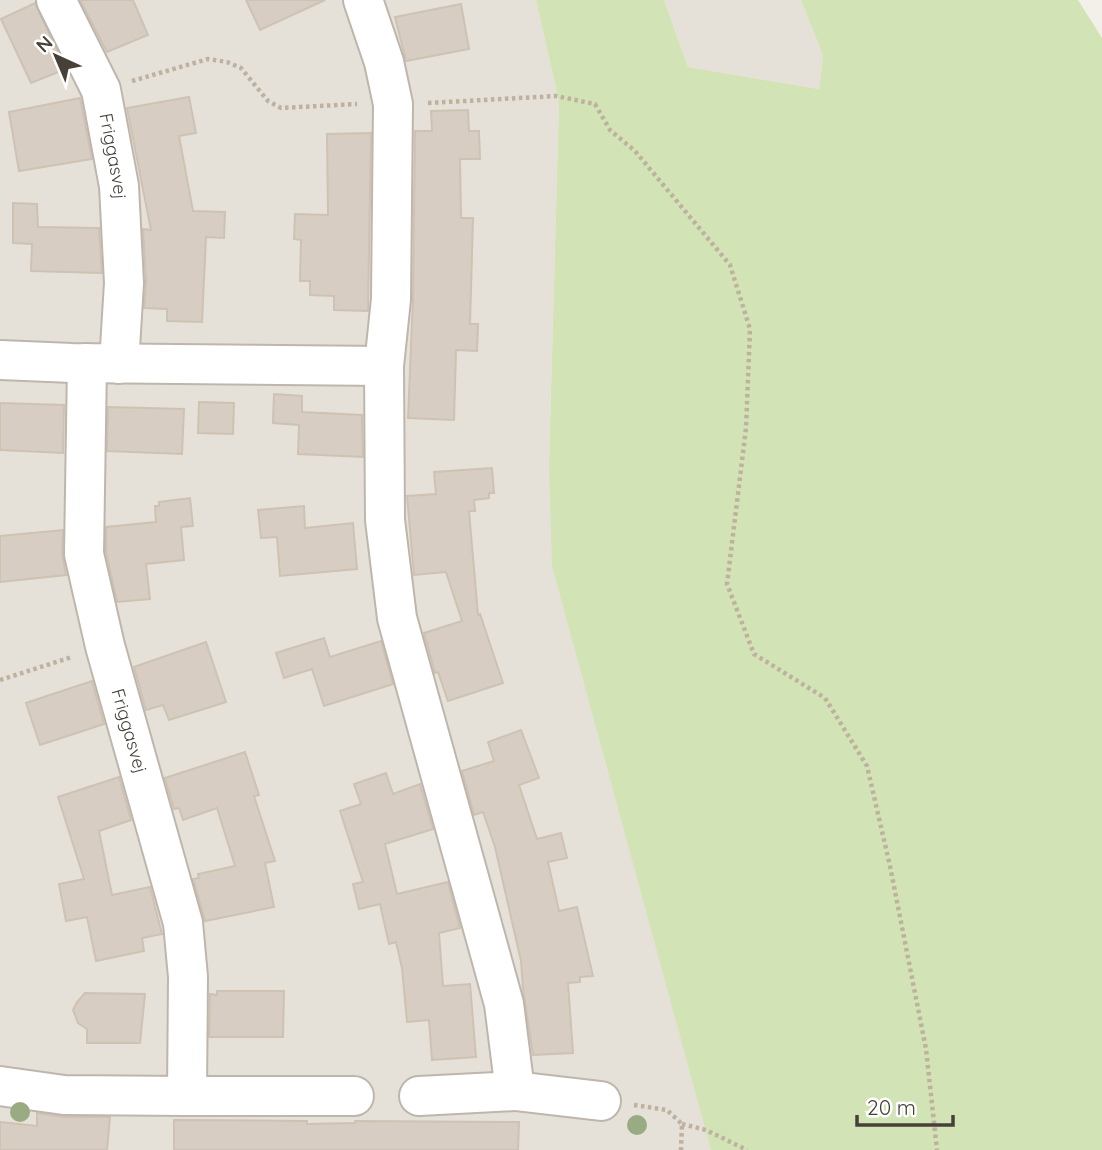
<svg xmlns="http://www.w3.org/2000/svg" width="1102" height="1150" viewBox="0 0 1102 1150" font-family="Quicksand,sans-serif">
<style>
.residential{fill:#e6e1d8}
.green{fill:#d2e4b5}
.building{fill:#d7cdc2;stroke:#cec2b3;stroke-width:2}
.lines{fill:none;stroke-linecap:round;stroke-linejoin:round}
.minor-casing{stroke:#beb6ac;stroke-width:42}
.path{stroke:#beb19f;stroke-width:4.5;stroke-dasharray:3.5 3.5;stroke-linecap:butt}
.minor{stroke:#fff;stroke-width:38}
.tree{fill:#98ab83}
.labels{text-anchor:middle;stroke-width:5;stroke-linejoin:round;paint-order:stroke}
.street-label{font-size:18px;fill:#464038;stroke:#fff}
</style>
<rect width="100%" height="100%" fill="#f3efe9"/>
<g class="residential">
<path d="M 0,0 L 536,0 L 559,102 L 549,464 L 711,1150 L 0,1150 Z"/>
<path d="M 664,0 L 801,0 L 823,56 L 819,89 L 688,67 Z"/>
</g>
<path class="green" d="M 536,0 L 664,0 L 688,67 L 819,89 L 823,56 L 801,0 L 1078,0 L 1102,38 L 1102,1150 L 711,1150 L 552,566 L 549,464 L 559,102 Z"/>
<g class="building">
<path d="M 80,0 L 133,0 L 148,35 L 107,52 Z"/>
<path d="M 246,0 L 325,0 L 260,30 Z"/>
<path d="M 35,3 L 66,69 L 31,83 L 1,19 Z"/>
<path d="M 461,4 L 469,49 L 406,61 L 395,17 Z"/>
<path d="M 189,97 L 196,133 L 179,136 L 193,211 L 225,212 L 224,238 L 206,237 L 202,322 L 167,321 L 167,309 L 144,308 L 146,282 L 143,229 L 151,230 L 127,108 Z"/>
<path d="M 80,98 L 92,159 L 19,171 L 9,112 Z"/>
<path d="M 468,110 L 469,131 L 479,131 L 480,159 L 460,159 L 461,218 L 473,218 L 470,324 L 478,324 L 477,351 L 456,350 L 454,420 L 408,418 L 413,299 L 415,131 L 432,131 L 431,111 Z"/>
<path d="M 371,133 L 368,311 L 334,310 L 334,296 L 310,295 L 310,281 L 300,281 L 301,240 L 294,239 L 295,214 L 328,215 L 327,134 Z"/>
<path d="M 13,203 L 37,204 L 38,227 L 99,228 L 102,273 L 31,271 L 32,244 L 13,243 Z"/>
<path d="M 274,394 L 302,396 L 302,412 L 362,415 L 363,457 L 298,454 L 299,425 L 273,423 Z"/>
<path d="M 199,402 L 234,403 L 233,434 L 198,433 Z"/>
<path d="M 0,403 L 64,405 L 63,453 L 0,450 Z"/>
<path d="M 108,407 L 184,409 L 182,454 L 107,451 Z"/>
<path d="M 492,468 L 494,493 L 489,493 L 489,498 L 474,500 L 475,511 L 469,511 L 478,615 L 480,614 L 503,683 L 448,701 L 438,672 L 435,673 L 424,633 L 462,621 L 446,572 L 414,575 L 407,496 L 436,494 L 434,472 Z"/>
<path d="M 190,498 L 193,526 L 181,527 L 184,560 L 146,564 L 150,599 L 117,602 L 106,552 L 106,527 L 156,522 L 155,506 L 159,506 L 159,502 Z"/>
<path d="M 304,506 L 305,528 L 353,523 L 357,569 L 280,576 L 277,537 L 261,538 L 258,510 Z"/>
<path d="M 63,530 L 62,554 L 66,575 L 0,582 L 0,536 Z"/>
<path d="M 324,638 L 330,657 L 381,641 L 393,684 L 324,706 L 312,669 L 284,678 L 276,653 Z"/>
<path d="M 206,642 L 226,702 L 169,720 L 163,705 L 146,710 L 134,667 Z"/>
<path d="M 92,681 L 104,724 L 40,745 L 26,703 Z"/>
<path d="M 521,730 L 539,778 L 519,785 L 537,839 L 561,833 L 567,858 L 548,862 L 559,911 L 577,907 L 593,976 L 580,977 L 580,982 L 568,983 L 573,1053 L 533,1055 L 523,989 L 521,961 L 495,847 L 483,812 L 474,815 L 462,771 L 494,761 L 488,742 Z"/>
<path d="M 245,752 L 259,795 L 254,796 L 275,861 L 265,863 L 274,907 L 205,921 L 193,879 L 199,878 L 198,874 L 235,866 L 217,808 L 183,820 L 179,808 L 174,809 L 165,778 Z"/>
<path d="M 386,773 L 393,794 L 420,784 L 433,829 L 385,844 L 397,894 L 448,882 L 460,928 L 439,933 L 443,986 L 470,984 L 476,1057 L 432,1060 L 429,1020 L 407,1022 L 402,968 L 396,942 L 389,944 L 380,904 L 359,909 L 353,884 L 363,882 L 340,811 L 361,804 L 354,784 Z"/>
<path d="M 119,777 L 131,820 L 99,831 L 112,895 L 150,887 L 162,934 L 142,938 L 144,951 L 96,961 L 87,917 L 66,921 L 59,884 L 84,879 L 58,797 Z"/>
<path d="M 217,991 L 284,991 L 283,1037 L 209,1037 L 210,994 L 217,995 Z"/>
<path d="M 85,993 L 145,994 L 140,1043 L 87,1043 L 87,1029 L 78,1023 L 73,1010 L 77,1002 Z"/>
<path d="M 37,1113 L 64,1117 L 110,1117 L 107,1150 L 0,1150 L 0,1122 L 37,1126 Z"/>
<path d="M 174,1120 L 307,1121 L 307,1124 L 355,1123 L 355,1121 L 519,1122 L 518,1150 L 174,1150 Z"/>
</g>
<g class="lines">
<defs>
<g id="minor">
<path id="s1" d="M 56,0 L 101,90 L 119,186 L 124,283 L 119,364"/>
<path d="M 0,360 L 72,363 L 384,366 L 391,299 L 393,104 L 384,62 L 363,0"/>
<path d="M 384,366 L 385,520 L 397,618 L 504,1004 L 515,1091 L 419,1096"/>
<path d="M 0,1086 L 64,1095 L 187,1096 L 188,977 L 183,923 L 105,646 L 84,554 L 87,363"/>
<path d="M 515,1091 L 601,1101"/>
<path d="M 187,1096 L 354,1096"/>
</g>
</defs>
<use href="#minor" class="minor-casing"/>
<g class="path">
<path d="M 132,81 L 208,59 L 227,62 L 241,68 L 268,101 L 281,108 L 357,104"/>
<path d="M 428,103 L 556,96 L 595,104 L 610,130 L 635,151 L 730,265 L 750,329 L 746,428 L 727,584 L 754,654 L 825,698 L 867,766 L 890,866 L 926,1049 L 937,1150"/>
<path d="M 0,680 L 72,657"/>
<path d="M 634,1105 L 667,1110 L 682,1124 L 681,1150"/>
<path d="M 682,1124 L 706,1130 L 747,1150"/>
</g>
<use href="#minor" class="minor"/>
</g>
<g class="tree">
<circle cx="20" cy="1112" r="10"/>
<circle cx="637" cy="1125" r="10"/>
</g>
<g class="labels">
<g class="street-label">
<text dy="6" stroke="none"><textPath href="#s1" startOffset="168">Friggasvej</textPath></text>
<text transform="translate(129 731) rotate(74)" y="6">Friggasvej</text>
</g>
</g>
<g transform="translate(56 56) rotate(316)" stroke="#ffffff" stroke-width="5" paint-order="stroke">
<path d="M0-5L12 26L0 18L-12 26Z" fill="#464038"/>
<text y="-10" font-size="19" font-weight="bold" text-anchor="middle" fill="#464038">N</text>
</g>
<path d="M857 1115v10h96v-10" fill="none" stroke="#464038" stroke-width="3.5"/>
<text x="867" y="1115" font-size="21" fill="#464038" stroke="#ffffff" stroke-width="5" paint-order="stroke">20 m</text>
</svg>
